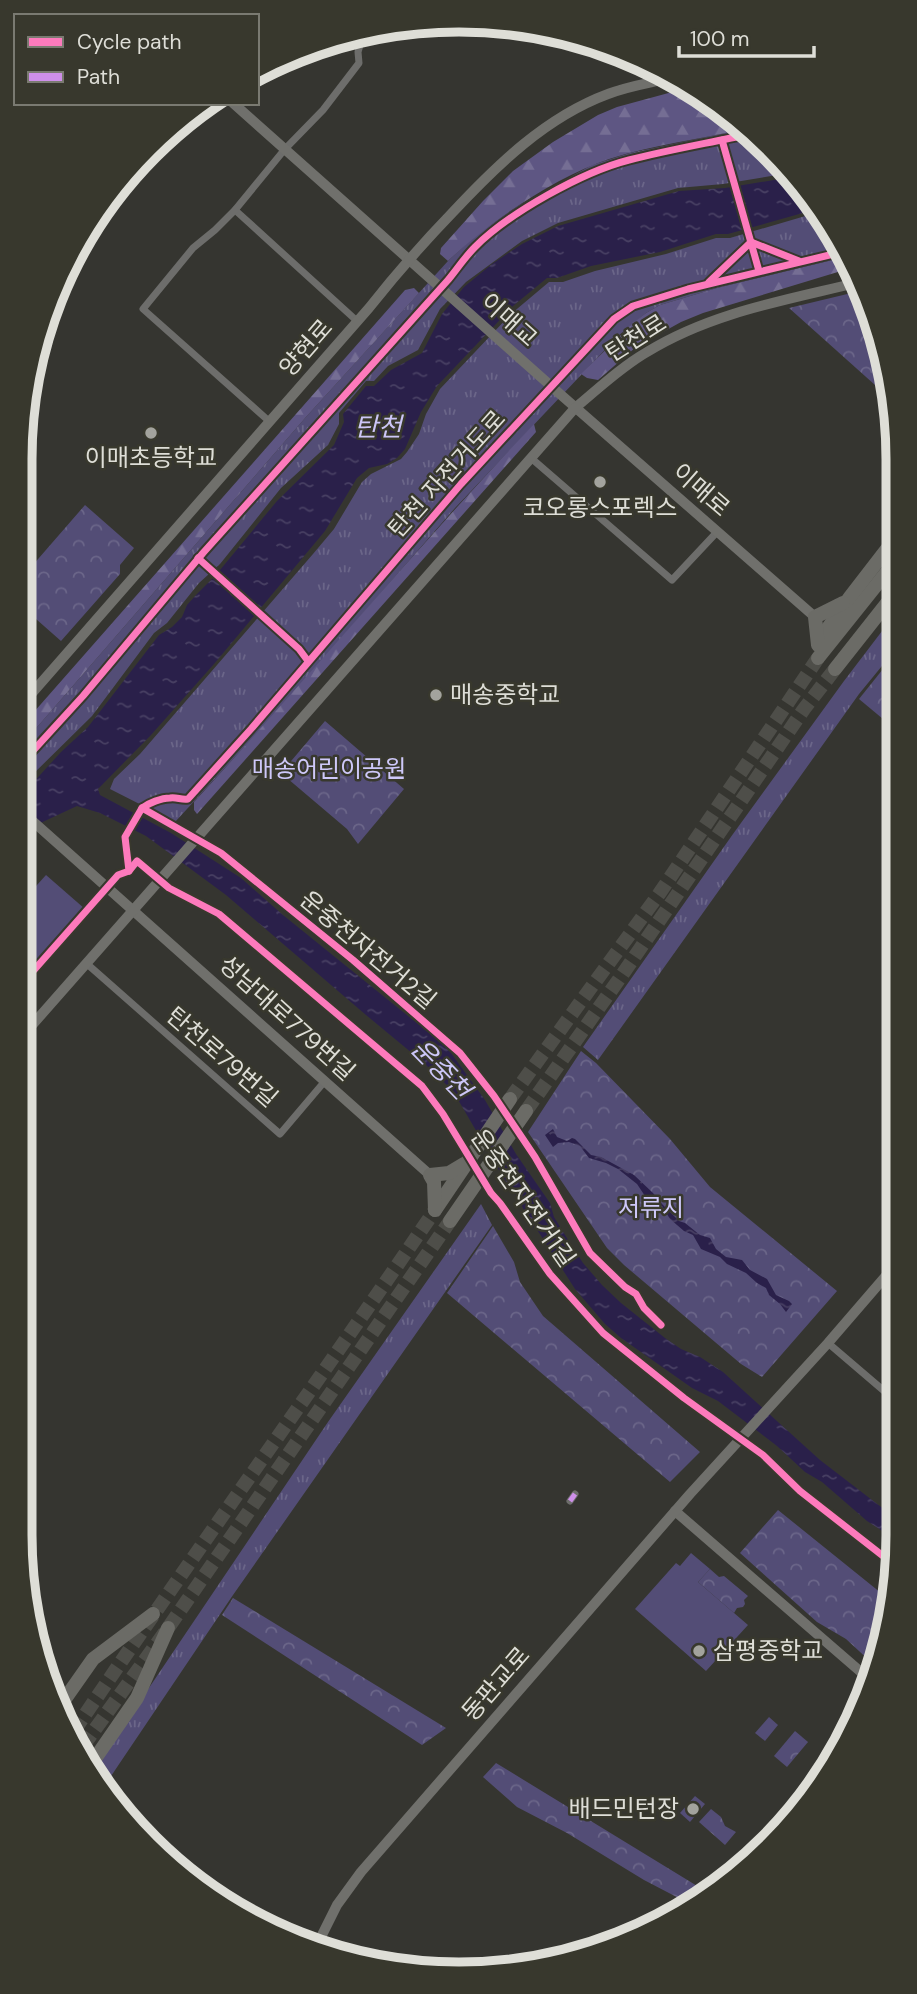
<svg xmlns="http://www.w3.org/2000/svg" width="917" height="1994" viewBox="0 0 917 1994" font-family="'DM Sans','Noto Sans KR',sans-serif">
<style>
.grass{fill:url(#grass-tufts)}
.forest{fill:url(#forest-firs)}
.park{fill:url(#park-crowns)}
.pitch{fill:#534d76}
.water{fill:url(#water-ripples)}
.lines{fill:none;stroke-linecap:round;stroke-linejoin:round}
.highway-tunnel{stroke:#4e4e49;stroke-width:14;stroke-dasharray:14 7;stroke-linecap:butt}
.street{stroke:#6d6d6b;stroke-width:7}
.secondary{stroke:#70706c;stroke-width:10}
.highway{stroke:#6b6b66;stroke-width:14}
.quiet{stroke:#ce8fe9;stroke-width:5;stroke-dasharray:10 5;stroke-linecap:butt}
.cycleway-casing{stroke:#38382d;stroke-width:11}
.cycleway{stroke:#fd7abc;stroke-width:7}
.poi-dot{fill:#a3a39d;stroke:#38382d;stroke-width:2.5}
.labels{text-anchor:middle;stroke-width:5;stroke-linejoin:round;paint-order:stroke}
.street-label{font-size:24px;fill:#deded7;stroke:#38382d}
.poi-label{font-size:24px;fill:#deded7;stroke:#38382d}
.park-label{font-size:24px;fill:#cec8f9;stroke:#38382d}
.water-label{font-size:26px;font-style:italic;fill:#ccc6f7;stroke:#38382d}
.rim{fill:none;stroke:#deded7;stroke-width:9}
</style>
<defs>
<pattern id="grass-tufts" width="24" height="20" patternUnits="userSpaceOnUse" patternTransform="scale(1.75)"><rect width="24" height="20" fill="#534d76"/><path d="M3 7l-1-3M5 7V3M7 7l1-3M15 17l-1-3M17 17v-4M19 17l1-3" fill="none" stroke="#6b6689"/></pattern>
<pattern id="forest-firs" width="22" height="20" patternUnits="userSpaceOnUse" patternTransform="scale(1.75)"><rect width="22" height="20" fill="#5e5683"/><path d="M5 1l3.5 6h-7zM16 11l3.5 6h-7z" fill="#756e94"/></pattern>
<pattern id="park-crowns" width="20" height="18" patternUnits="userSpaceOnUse" patternTransform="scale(1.75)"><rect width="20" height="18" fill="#534d76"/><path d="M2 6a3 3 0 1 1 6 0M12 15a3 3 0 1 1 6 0" fill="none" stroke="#6b6689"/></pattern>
<pattern id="water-ripples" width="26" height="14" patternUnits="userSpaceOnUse" patternTransform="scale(1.75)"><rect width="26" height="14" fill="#2a204a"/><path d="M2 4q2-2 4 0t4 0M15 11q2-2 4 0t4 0" fill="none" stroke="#484063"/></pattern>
</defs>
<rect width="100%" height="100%" fill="#353530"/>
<g class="grass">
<path d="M 745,129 L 789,173 L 723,184 L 678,188 L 558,223 L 522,241 L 466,282 L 440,309 L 418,350 L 388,366 L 374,381 L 366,381 L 339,413 L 339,424 L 328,445 L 281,488 L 220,564 L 199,583 L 167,623 L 154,633 L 92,716 L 25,782 L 19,777 L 19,748 L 306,417 L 448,261 L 476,235 L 518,206 L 592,165 L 630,153 Z"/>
<path d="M 819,212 L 845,257 L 717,288 L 660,305 L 646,313 L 618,336 L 455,508 L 282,706 L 175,822 L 110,789 L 114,779 L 140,754 L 313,554 L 334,529 L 362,482 L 371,474 L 401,459 L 407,452 L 419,434 L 426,414 L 440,389 L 511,314 L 549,282 L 563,282 L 595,271 L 666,254 L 716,238 L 730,238 Z"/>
<path d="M 895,614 L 895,650 L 859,694 L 598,1060 L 583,1047 L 733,834 L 844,681 Z"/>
<path d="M 481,1204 L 492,1225 L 233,1595 L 105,1785 L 95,1768 L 328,1422 Z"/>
</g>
<g class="forest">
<path d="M 687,88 L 726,110 L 745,129 C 700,139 653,145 609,159 C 555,177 489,222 448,261 L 440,254 L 441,248 L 483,201 L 513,171 L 553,142 L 598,115 L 617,107 Z"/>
<path d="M 845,257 L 851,268 L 703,313 L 681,322 L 636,347 L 598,380 L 587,378 L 581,374 L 633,323 L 646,313 L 660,305 L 717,288 Z"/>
<path d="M 414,288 L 419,293 L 306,417 L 19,748 L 19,729 L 405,290 Z"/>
<path d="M 534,424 L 536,432 L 197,814 L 194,810 L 194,802 C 309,677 417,547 534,424 Z"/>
</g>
<g class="park">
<path d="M 864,290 L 894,401 L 894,402 L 789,308 Z"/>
<path d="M 85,505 L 134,548 L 120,565 L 120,574 L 61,641 L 19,604 L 19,581 Z"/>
<path d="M 895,654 L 895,729 L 859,699 Z"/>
<path d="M 325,721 L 404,789 L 358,844 L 347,829 L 281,773 Z"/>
<path d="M 581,1051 L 596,1063 L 670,1139 L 710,1187 L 837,1291 L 762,1377 L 741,1364 L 624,1265 L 607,1248 L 528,1132 Z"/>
<path d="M 493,1226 L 514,1262 L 520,1282 L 543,1316 L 700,1452 L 670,1482 L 447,1293 Z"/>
<path d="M 778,1510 L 886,1597 L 872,1663 L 846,1639 L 817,1622 L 740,1553 Z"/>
<path d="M 710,1569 L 719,1577 L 724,1576 L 748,1596 L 744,1600 L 745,1604 L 743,1607 L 737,1608 L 734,1613 L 698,1582 Z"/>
<path d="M 233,1598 L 446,1728 L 422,1745 L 222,1615 Z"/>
<path d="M 795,1731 L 808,1742 L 787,1767 L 774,1756 Z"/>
<path d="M 496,1763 L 707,1892 L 692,1905 L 644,1880 L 567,1833 L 517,1807 L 483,1777 Z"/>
<path d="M 711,1809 L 721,1817 L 725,1826 L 736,1832 L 725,1845 L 699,1822 Z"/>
</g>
<g class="pitch">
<path d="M 46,875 L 85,909 L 19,984 L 19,905 Z"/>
<path d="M 691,1553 L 710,1569 L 698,1582 L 748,1625 L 706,1671 L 635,1609 L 676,1563 L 680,1566 Z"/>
<path d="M 769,1717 L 778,1725 L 765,1741 L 755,1733 Z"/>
<path d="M 695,1796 L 705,1804 L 690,1822 L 680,1813 Z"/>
</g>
<g class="water">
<path d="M 792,177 L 807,191 L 817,209 L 728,234 L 716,234 L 660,252 L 591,266 L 557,278 L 547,278 L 513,306 L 437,386 L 421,412 L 405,449 L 397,458 L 387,464 L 369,468 L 357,478 L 325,531 L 214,664 L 151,735 L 98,789 L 100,795 L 171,833 L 241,878 L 283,915 L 434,1037 L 451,1053 L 485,1100 L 516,1154 L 550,1203 L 554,1217 L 570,1243 L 583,1263 L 602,1285 L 621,1303 L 665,1338 L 681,1349 L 700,1357 L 723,1372 L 820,1460 L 898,1520 L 896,1543 L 884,1532 L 867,1521 L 822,1482 L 805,1472 L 777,1446 L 718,1401 L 692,1388 L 621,1338 L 605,1324 L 575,1289 L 536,1228 L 532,1227 L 520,1202 L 503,1177 L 453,1091 L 424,1063 L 366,1015 L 226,895 L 146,836 L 100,813 L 77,806 L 19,833 L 19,795 L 30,786 L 61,752 L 88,727 L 159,635 L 172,627 L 182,617 L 187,605 L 196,595 L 215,576 L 277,501 L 334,445 L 344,422 L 343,414 L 366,386 L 374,386 L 391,370 L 422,353 L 442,314 L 464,287 L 492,264 L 522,244 L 558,226 L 679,191 L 725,188 Z"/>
<path d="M 553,1129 L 557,1137 L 567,1141 L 572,1138 L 575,1139 L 591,1155 L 601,1157 L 634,1175 L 653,1193 L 662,1204 L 679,1221 L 685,1223 L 700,1235 L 710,1238 L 716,1249 L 726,1257 L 742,1260 L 750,1270 L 767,1279 L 776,1295 L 789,1301 L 792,1304 L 786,1312 L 780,1304 L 769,1295 L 766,1288 L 757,1283 L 746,1273 L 727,1264 L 720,1257 L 701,1249 L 693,1235 L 684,1231 L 670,1219 L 662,1206 L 645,1196 L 637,1184 L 618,1169 L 606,1163 L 589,1158 L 580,1146 L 569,1142 L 558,1143 L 553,1147 L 545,1135 Z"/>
</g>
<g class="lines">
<g class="highway-tunnel">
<path d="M 510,1099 L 659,894 L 818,658"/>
<path d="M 526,1111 L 622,975 L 804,709 L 835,669"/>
<path d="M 74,1731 C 192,1556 316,1385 435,1210"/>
<path d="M 83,1746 L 168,1628 L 450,1221"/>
</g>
<g class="street">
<path d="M 235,210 L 357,321"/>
<path d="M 270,422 L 143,309 L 193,248 L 215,230 L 235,210 L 285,149 L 323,110 L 359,63 L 358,52 L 362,38"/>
<path d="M 531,458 L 672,580 L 717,532"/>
<path d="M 86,963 L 280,1134 L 325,1081"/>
<path d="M 828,1343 L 897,1402"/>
<path d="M 570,1501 L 575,1494"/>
</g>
<g class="secondary">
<path d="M 233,103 L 560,394 L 815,617"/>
<path d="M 19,708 L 369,308 C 396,274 423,243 453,212 C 497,165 546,117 608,94 C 628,86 650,83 670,78"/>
<path d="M 19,809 L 430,1175"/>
<path d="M 19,1040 L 575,408 C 598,389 621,367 647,352 C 712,312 787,300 860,282"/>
<path d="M 675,1511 L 869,1679"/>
<path d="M 317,1945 L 337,1905 L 361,1872 L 690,1494 L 828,1343 L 897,1263"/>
</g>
<g class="highway">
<path d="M 818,642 L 850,597 L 894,540"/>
<path d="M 818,645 L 815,617 L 843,603"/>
<path d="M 818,658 L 894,563"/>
<path d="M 835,669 L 895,593"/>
<path d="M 435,1210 L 510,1099"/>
<path d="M 435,1210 L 434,1182 L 430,1175 L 449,1173 L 464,1164"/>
<path d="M 450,1221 L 526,1111"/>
<path d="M 60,1706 L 93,1659 L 153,1614"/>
<path d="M 92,1763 L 137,1698 L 168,1628"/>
</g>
<path class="quiet" d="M 570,1501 L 575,1494"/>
<defs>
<g id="cycleway">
<path d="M 722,140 L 759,271"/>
<path d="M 709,282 L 751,242 L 799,261"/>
<path d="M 198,558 L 299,649 L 308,661"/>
<path d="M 19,766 L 83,696 L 203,553 L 448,280 C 457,269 465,257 475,247 C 509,213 582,172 629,160 C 668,150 709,143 750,134"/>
<path d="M 142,808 L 221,853 L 353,960 L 460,1053 L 494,1096 L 535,1157 L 590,1253 L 625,1287 L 636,1294 L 644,1308 L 661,1325"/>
<path d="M 129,871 L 137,861 L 169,888 L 219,914 L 422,1086 L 443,1114 L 491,1193 L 500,1203 L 550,1274 L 603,1333 L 684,1398 L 763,1455 L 800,1491 L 892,1563"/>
<path d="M 19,987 L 118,875 L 129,871 L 125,837 L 142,808 C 149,803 161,798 170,798 C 177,797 181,800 188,799 L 251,729 L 461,484 L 614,319 L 633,306 L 688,289 L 842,252"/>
</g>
</defs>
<use href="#cycleway" class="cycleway-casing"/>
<use href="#cycleway" class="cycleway"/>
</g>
<g class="poi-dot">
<circle cx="151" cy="433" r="7"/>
<circle cx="600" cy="482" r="7"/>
<circle cx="436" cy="695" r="7"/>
<circle cx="699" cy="1651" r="7"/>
<circle cx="693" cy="1809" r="7"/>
</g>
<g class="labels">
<g class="street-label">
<text transform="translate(509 320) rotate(42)" y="8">이매교</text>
<text transform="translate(636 338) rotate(-32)" y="8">탄천로</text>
<text transform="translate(306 348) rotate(-49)" y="8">양현로</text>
<text transform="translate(447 474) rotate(-48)" y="8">탄천 자전거도로</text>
<text transform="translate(701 490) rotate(41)" y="8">이매로</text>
<text transform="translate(368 950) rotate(40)" y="8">운중천자전거2길</text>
<text transform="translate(287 1018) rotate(42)" y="8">성남대로779번길</text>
<text transform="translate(222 1057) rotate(41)" y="8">탄천로79번길</text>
<text transform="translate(523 1198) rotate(55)" y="8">운중천자전거1길</text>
<text transform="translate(496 1684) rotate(-49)" y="8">동판교로</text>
</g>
<g class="poi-label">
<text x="151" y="466">이매초등학교</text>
<text x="600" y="516">코오롱스포렉스</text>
<text x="450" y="703" text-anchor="start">매송중학교</text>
<text x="713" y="1659" text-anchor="start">삼평중학교</text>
<text x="679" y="1817" text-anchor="end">배드민턴장</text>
</g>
<g class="park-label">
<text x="329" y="777">매송어린이공원</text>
<text x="651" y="1216">저류지</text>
</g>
<g class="water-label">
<text x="378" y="436">탄천</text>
<text transform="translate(441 1069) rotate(46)" y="9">운중천</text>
</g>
</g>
<path d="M0 0H917V1994H0ZM459 32H459A427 427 0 0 1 886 459V1535A427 427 0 0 1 459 1962H459A427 427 0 0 1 32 1535V459A427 427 0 0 1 459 32Z" fill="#38382d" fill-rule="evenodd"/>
<path class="rim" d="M459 32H459A427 427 0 0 1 886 459V1535A427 427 0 0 1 459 1962H459A427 427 0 0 1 32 1535V459A427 427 0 0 1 459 32Z"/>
<rect x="14" y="14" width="245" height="91" fill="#38382d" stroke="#7a7a71" stroke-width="2"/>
<rect x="28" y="37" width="35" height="10" fill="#fd7abc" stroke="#7a7a71" stroke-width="2"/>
<text x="77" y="49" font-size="21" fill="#deded7">Cycle path</text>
<rect x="28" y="72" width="35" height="10" fill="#ce8fe9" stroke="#7a7a71" stroke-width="2"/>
<text x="77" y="84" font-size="21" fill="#deded7">Path</text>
<path d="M679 46v10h135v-10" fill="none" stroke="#deded7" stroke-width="3.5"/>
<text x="690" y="46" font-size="21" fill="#deded7" stroke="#38382d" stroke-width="5" paint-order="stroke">100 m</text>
</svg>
